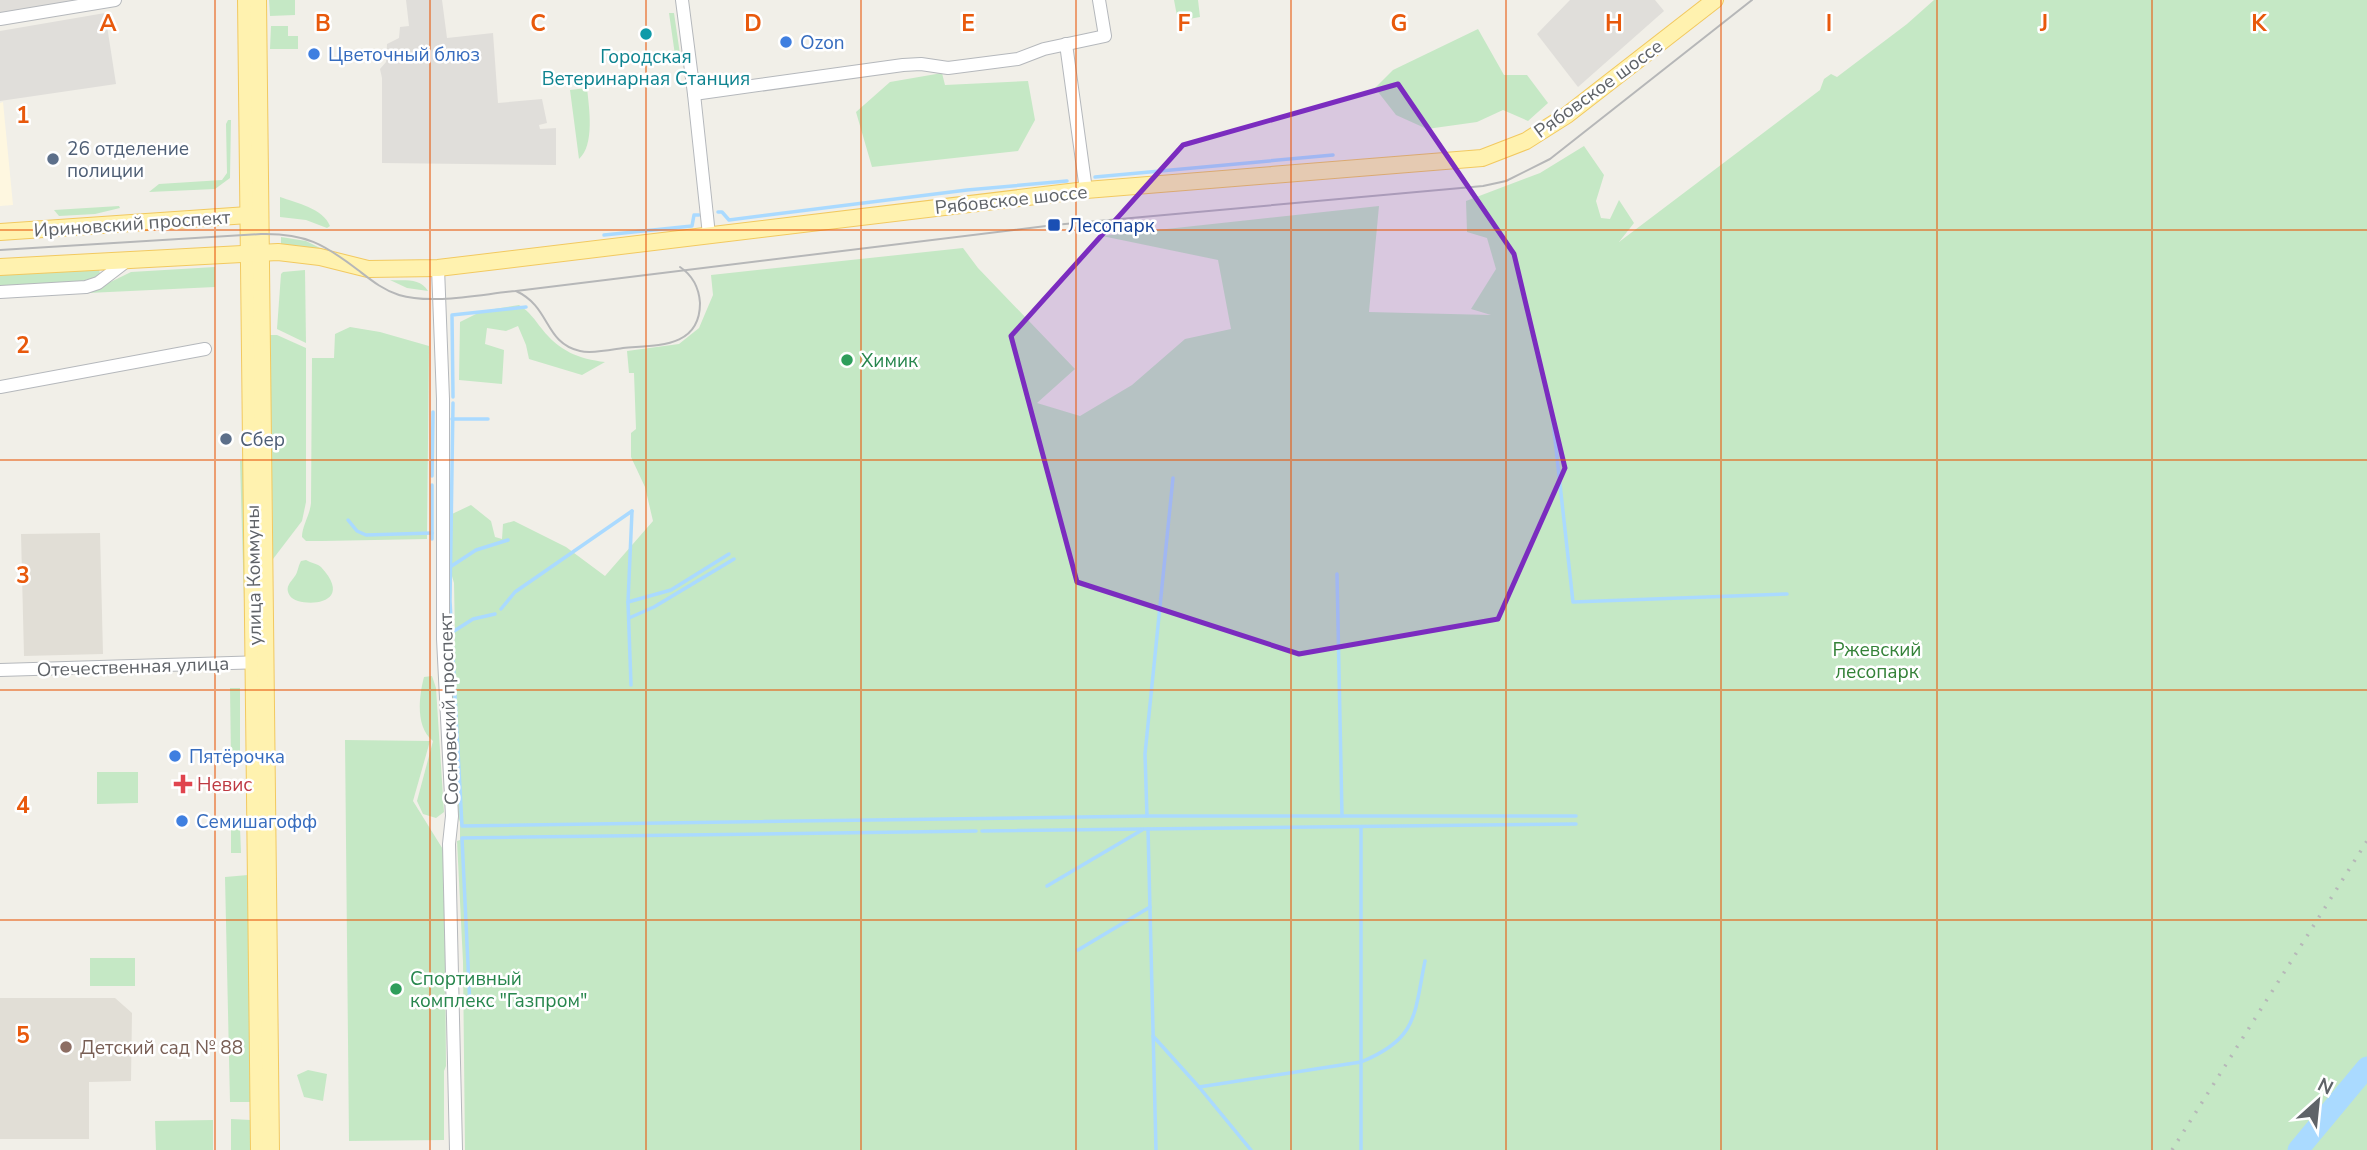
<svg xmlns="http://www.w3.org/2000/svg" width="2367" height="1150" viewBox="0 0 2367 1150" font-family="'Nunito Sans',sans-serif">
<style>
.commercial{fill:#fef7e0}
.industrial{fill:#e0deda}
.education{fill:#e1ded6}
.green{fill:#c5e8c5}
.lines{fill:none;stroke-linecap:round;stroke-linejoin:round}
.stream{stroke:#aadaff;stroke-width:3.5}
.river{stroke:#aadaff;stroke-width:21}
.minor-casing{stroke:#b5b8bc;stroke-width:14}
.major-casing{stroke:#f2c960;stroke-width:18}
.minor{stroke:#fff;stroke-width:12}
.major{stroke:#fff2af;stroke-width:16}
.tram{stroke:#b6b7b8;stroke-width:2}
.rail{stroke:#b6b7b8;stroke-width:3.5;stroke-dasharray:2 9;stroke-linecap:butt}
.marked{fill:#7b2cbf;fill-opacity:0.2;stroke:#7b2cbf;stroke-width:5;stroke-linejoin:round}
.grid{fill:none;stroke:#e8590c;stroke-width:2;stroke-opacity:0.55}
.culture-dot{fill:#0f9aa8;stroke:#fff;stroke-width:2.5}
.shop-dot{fill:#3f7fe0;stroke:#fff;stroke-width:2.5}
.service-dot{fill:#5c6f8a;stroke:#fff;stroke-width:2.5}
.transit-dot{fill:#1a4fb4;stroke:#fff;stroke-width:2.5}
.leisure-dot{fill:#2e9e5b;stroke:#fff;stroke-width:2.5}
.health-dot{fill:#e0444e;stroke:#fff;stroke-width:2.5}
.education-dot{fill:#8d6e63;stroke:#fff;stroke-width:2.5}
.labels{text-anchor:middle;stroke-width:5;stroke-linejoin:round;paint-order:stroke}
.shop-label{font-size:19px;fill:#366cbe;stroke:#fff;text-anchor:start}
.culture-label{font-size:19px;fill:#0d838f;stroke:#fff}
.street-label{font-size:19px;fill:#5f6368;stroke:#fff}
.service-label{font-size:19px;fill:#4e5e75;stroke:#fff;text-anchor:start}
.transit-label{font-size:19px;fill:#164399;stroke:#fff;text-anchor:start}
.leisure-label{font-size:19px;fill:#27864d;stroke:#fff;text-anchor:start}
.park-label{font-size:19px;fill:#348238;stroke:#fff}
.health-label{font-size:19px;fill:#be3a42;stroke:#fff;text-anchor:start}
.education-label{font-size:19px;fill:#785e54;stroke:#fff;text-anchor:start}
.grid-label{font-size:23px;text-anchor:middle;font-weight:bold;fill:#e8590c;stroke:#fff;stroke-width:5;stroke-linejoin:round;paint-order:stroke}
</style>
<rect width="100%" height="100%" fill="#f1efe8"/>
<path class="commercial" d="M 3,102 L 13,205 L 0,206 L 0,103 Z"/>
<g class="industrial">
<path d="M 0,0 L 77,0 L 0,13 Z"/>
<path d="M 406,0 L 442,0 L 447,38 L 493,33 L 498,103 L 542,99 L 547,123 L 539,125 L 540,129 L 556,128 L 556,165 L 382,163 L 382,78 L 380,69 L 386,62 L 387,44 L 399,38 L 400,27 L 409,26 Z"/>
<path d="M 1570,0 L 1655,0 L 1664,11 L 1578,87 L 1537,34 Z"/>
<path d="M 105,13 L 116,84 L 0,101 L 0,31 Z"/>
</g>
<g class="education">
<path d="M 100,533 L 103,654 L 24,656 L 21,534 Z"/>
<path d="M 0,998 L 115,998 L 132,1013 L 131,1081 L 89,1082 L 89,1139 L 0,1139 Z"/>
</g>
<g class="green">
<path d="M 269,0 L 295,0 L 295,15 L 270,16 Z"/>
<path d="M 1174,0 L 1198,0 L 1200,17 L 1178,21 Z"/>
<path d="M 1934,0 L 2367,0 L 2367,1150 L 465,1150 L 463,962 L 457,841 L 460,840 L 460,822 L 454,806 L 449,675 L 455,637 L 454,583 L 446,555 L 452,514 L 471,505 L 491,521 L 495,537 L 502,539 L 503,524 L 514,521 L 566,547 L 605,576 L 653,521 L 645,487 L 631,457 L 631,433 L 636,429 L 634,373 L 629,373 L 627,351 L 679,344 L 699,328 L 713,295 L 711,275 L 963,248 L 978,268 L 1075,369 L 1037,403 L 1080,416 L 1132,385 L 1185,339 L 1231,329 L 1218,260 L 1102,236 L 1379,206 L 1369,312 L 1491,315 L 1471,309 L 1496,269 L 1487,238 L 1467,232 L 1466,201 L 1540,173 L 1584,146 L 1604,175 L 1596,201 L 1601,218 L 1610,219 L 1619,200 L 1634,223 L 1619,242 L 1820,90 L 1824,79 L 1831,74 L 1837,77 L 1907,24 Z"/>
<path d="M 669,13 L 674,13 L 681,61 L 676,62 Z"/>
<path d="M 271,26 L 288,26 L 288,36 L 298,36 L 298,49 L 270,49 Z"/>
<path d="M 1478,29 L 1504,75 L 1527,75 L 1548,103 L 1528,121 L 1503,110 L 1477,122 L 1427,129 L 1396,115 L 1375,88 L 1393,70 Z"/>
<path d="M 942,73 L 945,85 L 1028,81 L 1035,120 L 1018,151 L 872,167 L 856,112 L 890,82 Z"/>
<path d="M 587,88 C 589,107 595,145 579,159 L 570,90 Z"/>
<path d="M 228,120 L 231,120 L 230,178 L 215,189 L 149,192 L 159,184 L 222,180 L 227,173 L 226,124 Z"/>
<path d="M 280,197 C 296,203 323,208 330,226 L 327,228 L 306,220 L 280,217 Z"/>
<path d="M 119,206 L 120,208 L 95,214 L 59,216 L 54,210 Z"/>
<path d="M 281,237 L 306,241 L 328,252 L 281,245 Z"/>
<path d="M 215,267 L 215,287 L 88,293 L 131,272 Z"/>
<path d="M 99,269 L 100,274 C 84,287 22,285 0,286 L 0,273 Z"/>
<path d="M 305,270 L 306,343 L 277,329 L 281,274 L 283,272 Z"/>
<path d="M 390,280 C 404,281 420,277 428,291 L 407,288 Z"/>
<path d="M 519,305 C 530,312 534,319 542,329 C 559,351 579,359 605,362 L 582,375 L 529,359 L 526,345 L 518,326 L 506,331 L 487,328 L 485,344 L 504,350 L 502,384 L 459,380 L 460,322 L 482,311 Z"/>
<path d="M 350,327 L 380,332 L 429,346 L 427,539 L 322,541 L 306,541 L 302,537 C 302,526 310,515 311,503 L 312,358 L 334,358 L 335,334 Z"/>
<path d="M 270,335 L 277,335 L 306,348 L 306,502 L 302,521 L 273,559 Z"/>
<path d="M 240,461 L 245,461 L 249,600 L 244,600 Z"/>
<path d="M 306,560 C 311,563 318,564 321,567 C 358,607 298,608 290,596 C 284,587 291,582 295,576 C 298,572 298,566 301,561 Z"/>
<path d="M 432,676 L 436,688 L 444,812 L 436,818 L 423,814 L 417,801 L 433,741 C 415,727 419,696 424,677 Z"/>
<path d="M 230,688 L 240,688 L 240,758 L 231,758 Z"/>
<path d="M 345,740 L 430,741 L 413,801 L 444,851 L 446,1066 L 444,1071 L 444,1140 L 349,1141 Z"/>
<path d="M 97,772 L 138,772 L 138,803 L 97,804 Z"/>
<path d="M 231,827 L 240,827 L 241,853 L 231,853 Z"/>
<path d="M 248,875 L 252,1102 L 230,1102 L 225,877 Z"/>
<rect x="90" y="958" width="45" height="28"/>
<path d="M 308,1070 L 327,1074 L 323,1101 L 304,1097 L 297,1075 Z"/>
<path d="M 231,1119 L 251,1120 L 251,1150 L 231,1150 Z"/>
<path d="M 213,1120 L 213,1150 L 156,1150 L 155,1121 Z"/>
</g>
<g class="lines">
<g class="stream">
<path d="M 1095,177 L 1333,155"/>
<path d="M 718,212 L 722,212 L 729,220 L 967,190 L 1067,181"/>
<path d="M 604,235 L 692,226 L 694,215 L 699,215"/>
<path d="M 453,397 L 452,315 L 526,307"/>
<path d="M 453,403 L 450,601 L 462,826 L 1147,816 L 1576,816"/>
<path d="M 1552,412 L 1573,602 L 1787,594"/>
<path d="M 452,419 L 488,419"/>
<path d="M 432,476 L 433,412"/>
<path d="M 348,520 L 357,531 L 366,535 L 432,533"/>
<path d="M 432,539 L 432,485"/>
<path d="M 450,567 L 476,550 L 508,540"/>
<path d="M 1337,574 L 1342,816"/>
<path d="M 628,602 L 671,590 L 729,554"/>
<path d="M 501,609 L 515,592 L 632,511"/>
<path d="M 629,618 L 654,607 L 734,559"/>
<path d="M 451,633 L 473,619 L 495,614"/>
<path d="M 631,685 L 628,602 L 632,511"/>
<path d="M 1147,816 L 1145,754 L 1173,478"/>
<path d="M 1361,828 L 1361,1150"/>
<path d="M 1148,829 L 1156,1150"/>
<path d="M 982,831 L 1576,824"/>
<path d="M 1047,886 L 1142,830"/>
<path d="M 1078,950 L 1150,907"/>
<path d="M 470,1007 L 462,838 L 976,831"/>
<path d="M 1153,1036 L 1199,1087 L 1361,1062 C 1418,1039 1414,1015 1425,961"/>
<path d="M 1199,1087 L 1251,1150"/>
</g>
<path class="river" d="M 2298,1150 L 2367,1067"/>
<defs>
<g id="minor">
<path d="M 682,0 L 694,94 L 903,65 L 921,64 L 948,68 L 1018,59 L 1044,49 L 1105,36 L 1099,0"/>
<path d="M 0,19 L 115,0"/>
<path d="M 1066,44 L 1086,190"/>
<path d="M 694,94 L 709,235"/>
<path d="M 438,268 L 443,399 L 443,639 L 452,816 L 449,844 L 456,1150"/>
<path d="M 0,292 L 86,287 L 98,283 L 128,260"/>
<path d="M 0,387 L 205,349"/>
<path d="M 0,670 L 262,662"/>
</g>
<g id="major">
<path d="M 246,0 L 259,1150"/>
<path d="M 258,0 L 271,1150"/>
<path d="M 0,232 L 248,215 L 254,220"/>
<path d="M 0,267 L 278,252 L 320,257 L 368,269 L 438,268 L 1086,190 L 1482,158 L 1526,141 L 1567,115 L 1715,0"/>
</g>
</defs>
<use href="#minor" class="minor-casing"/>
<use href="#major" class="major-casing"/>
<use href="#minor" class="minor"/>
<use href="#major" class="major"/>
<g class="tram">
<path d="M 0,250 L 261,234 C 305,233 324,244 358,270 C 371,280 383,290 399,295 C 432,305 482,294 516,291 L 1054,225 L 1483,186 L 1506,181 L 1550,159 L 1752,0"/>
<path d="M 516,291 C 551,307 544,343 580,351 C 592,354 610,350 623,348 C 655,345 700,349 700,303 C 699,288 692,275 680,267"/>
</g>
<path class="rail" d="M 2172,1150 L 2367,841"/>
</g>
<path class="marked" d="M 1398,84 L 1514,254 L 1565,468 L 1498,619 L 1299,654 L 1077,582 L 1011,336 L 1183,145 Z"/>
<path class="grid" d="M 215,0 L 215,1150M 430,0 L 430,1150M 646,0 L 646,1150M 861,0 L 861,1150M 1076,0 L 1076,1150M 1291,0 L 1291,1150M 1506,0 L 1506,1150M 1721,0 L 1721,1150M 1937,0 L 1937,1150M 2152,0 L 2152,1150M 0,230 L 2367,230M 0,460 L 2367,460M 0,690 L 2367,690M 0,920 L 2367,920"/>
<circle class="culture-dot" cx="646" cy="34" r="7"/>
<g class="shop-dot">
<circle cx="786" cy="42" r="7"/>
<circle cx="314" cy="54" r="7"/>
<circle cx="175" cy="756" r="7"/>
<circle cx="182" cy="821" r="7"/>
</g>
<g class="service-dot">
<circle cx="53" cy="159" r="7"/>
<circle cx="226" cy="439" r="7"/>
</g>
<rect class="transit-dot" x="1047" y="218" width="14" height="14" rx="3.5"/>
<g class="leisure-dot">
<circle cx="847" cy="360" r="7"/>
<circle cx="396" cy="989" r="7"/>
</g>
<path class="health-dot" d="M179.5 773.5h7v7h7v7h-7v7h-7v-7h-7v-7h7z"/>
<circle class="education-dot" cx="66" cy="1047" r="7"/>
<g class="labels">
<g class="shop-label">
<text x="800" y="49">Ozon</text>
<text x="328" y="61">Цветочный блюз</text>
<text x="189" y="763">Пятёрочка</text>
<text x="196" y="828">Семишагофф</text>
</g>
<g class="culture-label">
<text x="646" y="63">Городская<tspan x="646" dy="22">Ветеринарная Станция</tspan></text>
</g>
<g class="street-label">
<text transform="translate(1598 88) rotate(-36)" y="7">Рябовское шоссе</text>
<text transform="translate(1011 199) rotate(-6)" y="7">Рябовское шоссе</text>
<text transform="translate(132 223) rotate(-4)" y="7">Ириновский проспект</text>
<text transform="translate(253 575) rotate(-91)" y="7">улица Коммуны</text>
<text transform="translate(133 666) rotate(-2)" y="7">Отечественная улица</text>
<text transform="translate(448 709) rotate(-92)" y="7">Сосновский проспект</text>
</g>
<g class="service-label">
<text x="67" y="155">26 отделение<tspan x="67" dy="22">полиции</tspan></text>
<text x="240" y="446">Сбер</text>
</g>
<g class="transit-label">
<text x="1068" y="232">Лесопарк</text>
</g>
<g class="leisure-label">
<text x="861" y="367">Химик</text>
<text x="410" y="985">Cпортивный<tspan x="410" dy="22">комплекс "Газпром"</tspan></text>
</g>
<g class="park-label">
<text x="1877" y="656">Ржевский<tspan x="1877" dy="22">лесопарк</tspan></text>
</g>
<g class="health-label">
<text x="197" y="791">Невис</text>
</g>
<g class="education-label">
<text x="80" y="1054">Детский сад № 88</text>
</g>
</g>
<g class="grid-label">
<text x="108" y="31">A</text>
<text x="323" y="31">B</text>
<text x="538" y="31">C</text>
<text x="753" y="31">D</text>
<text x="968" y="31">E</text>
<text x="1184" y="31">F</text>
<text x="1399" y="31">G</text>
<text x="1614" y="31">H</text>
<text x="1829" y="31">I</text>
<text x="2044" y="31">J</text>
<text x="2259" y="31">K</text>
<text x="23" y="123">1</text>
<text x="23" y="353">2</text>
<text x="23" y="583">3</text>
<text x="23" y="813">4</text>
<text x="23" y="1043">5</text>
</g>
<g transform="translate(2318 1101) rotate(27)" stroke="#ffffff" stroke-width="5" paint-order="stroke">
<path d="M0-5L12 26L0 18L-12 26Z" fill="#5f6368"/>
<text y="-10" font-size="19" font-weight="bold" text-anchor="middle" fill="#5f6368">N</text>
</g>
</svg>
